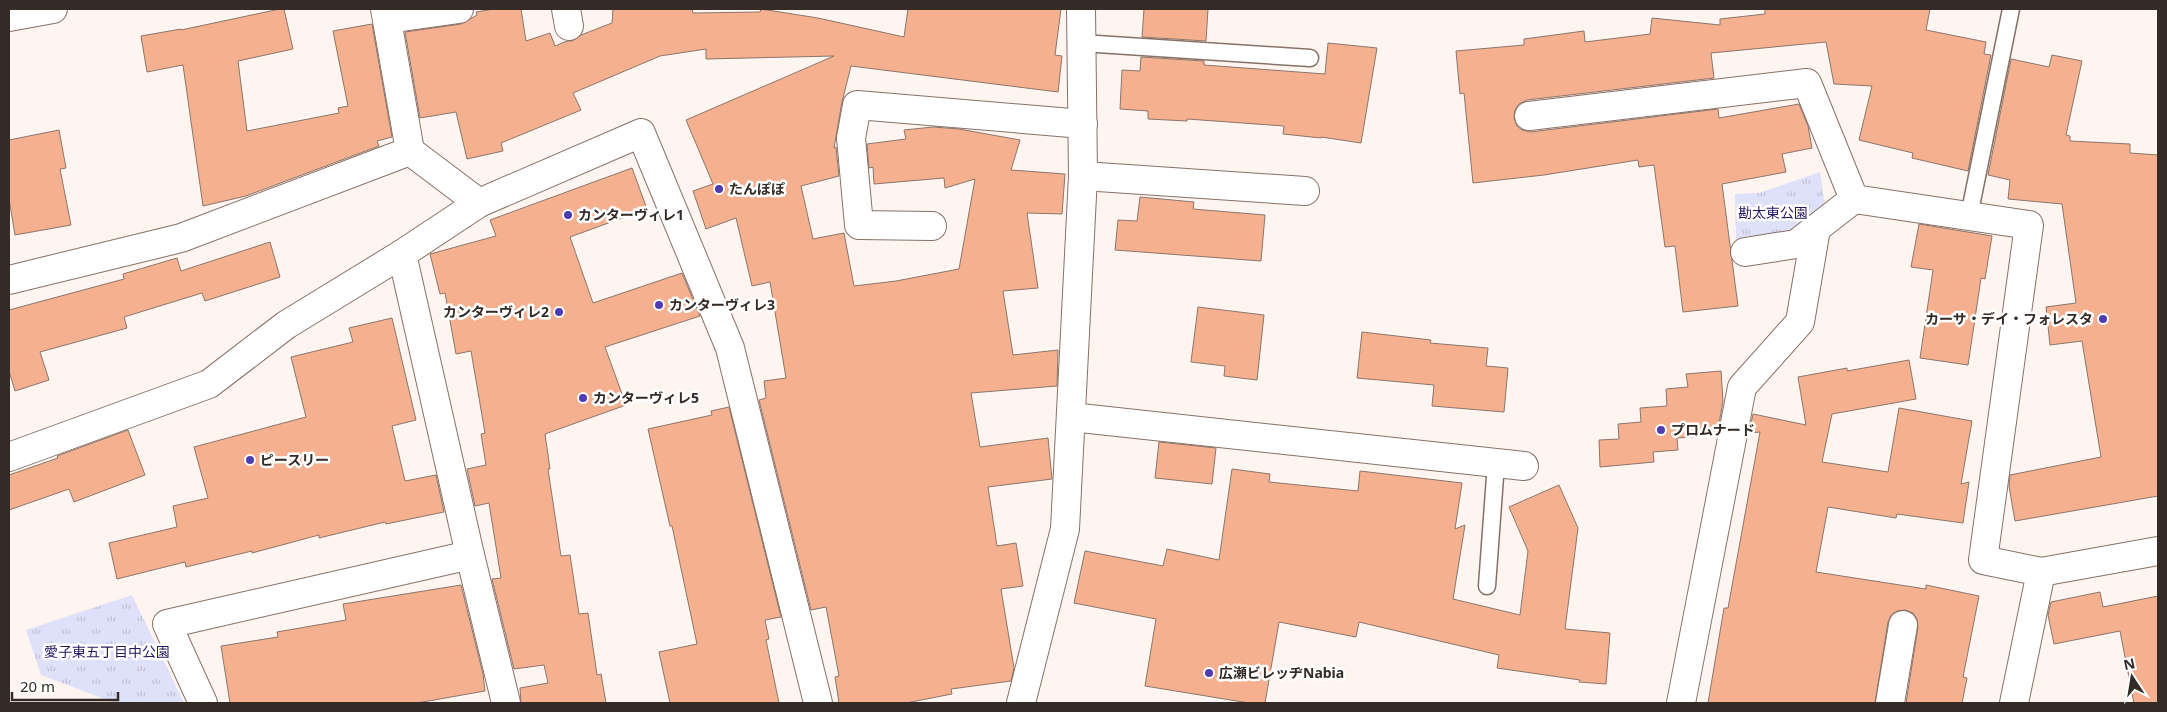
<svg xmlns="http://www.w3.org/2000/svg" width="2167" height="712" viewBox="0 0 2167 712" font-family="'Noto Sans','Noto Sans JP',sans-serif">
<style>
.park{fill:url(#park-tufts)}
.building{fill:#f5b18f;stroke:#8b756b}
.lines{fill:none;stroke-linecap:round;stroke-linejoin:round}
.lane-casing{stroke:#877166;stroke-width:19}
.street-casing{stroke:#877166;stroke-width:30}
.lane{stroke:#fff;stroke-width:16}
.street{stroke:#fff;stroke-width:28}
.poi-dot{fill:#4e3cb3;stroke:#fff;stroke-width:2}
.labels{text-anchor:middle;stroke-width:5;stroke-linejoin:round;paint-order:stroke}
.poi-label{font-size:14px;font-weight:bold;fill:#342b26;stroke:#fff;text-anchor:start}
.park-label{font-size:14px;fill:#251861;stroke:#fff}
</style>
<defs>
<pattern id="park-tufts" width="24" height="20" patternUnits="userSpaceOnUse" patternTransform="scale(1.25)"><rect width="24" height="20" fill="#dfe0f9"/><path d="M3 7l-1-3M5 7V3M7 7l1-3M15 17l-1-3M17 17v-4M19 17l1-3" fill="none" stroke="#c0c0d5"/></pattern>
</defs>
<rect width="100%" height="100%" fill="#fff5f0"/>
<g class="park">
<path d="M 1820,172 L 1826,212 L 1780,236 L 1736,242 L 1735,194 L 1759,193 Z"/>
<path d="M 132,595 L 184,703 L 115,703 L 41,675 L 26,630 Z"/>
</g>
<g class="building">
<path d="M 280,9 L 284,9 L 293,49 L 238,61 L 247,131 L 339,113 L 338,108 L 348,106 L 333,31 L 372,24 L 392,137 L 377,141 L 379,146 L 246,196 L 203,206 L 183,65 L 147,72 L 141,36 L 181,29 L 181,30 Z"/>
<path d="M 494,9 L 521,9 L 526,41 L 550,33 L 555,46 L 567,41 L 572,41 L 581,35 L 612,23 L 613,9 L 692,9 L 693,13 L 760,12 L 761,9 L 818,18 L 904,37 L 908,9 L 1061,9 L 1055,55 L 1062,56 L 1058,92 L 851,66 L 842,102 L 834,148 L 836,147 L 839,176 L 801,186 L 813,239 L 844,233 L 854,286 L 896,281 L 959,269 L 975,179 L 945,188 L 944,178 L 874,184 L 873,167 L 869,168 L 867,144 L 906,139 L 904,130 L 933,127 L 959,129 L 1020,140 L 1011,170 L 1065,174 L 1062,214 L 1027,213 L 1038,288 L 1003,291 L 1013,355 L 1058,350 L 1057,386 L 971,393 L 980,447 L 1048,438 L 1052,479 L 988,487 L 997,546 L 1016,543 L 1023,586 L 1001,589 L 1014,668 L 1011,681 L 951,689 L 952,694 L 906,703 L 839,703 L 835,677 L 839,676 L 826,607 L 811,610 L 759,400 L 766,398 L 764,381 L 786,378 L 770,282 L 752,286 L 736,218 L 706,229 L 693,191 L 713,184 L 686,120 L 834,56 L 706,59 L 706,49 L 660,56 L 573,93 L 581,110 L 501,143 L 503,151 L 467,159 L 456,112 L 420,118 L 405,32 L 461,24 L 477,15 L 476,12 Z"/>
<path d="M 1144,9 L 1208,9 L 1206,41 L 1142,37 Z"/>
<path d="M 1765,9 L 1930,9 L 1926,30 L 1986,42 L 1984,54 L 1991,55 L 1968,171 L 1912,158 L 1913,153 L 1859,140 L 1872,86 L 1834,84 L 1826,42 L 1711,53 L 1714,78 L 1527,100 L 1519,104 L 1515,110 L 1514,118 L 1517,126 L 1522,130 L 1530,132 L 1718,109 L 1719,118 L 1799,104 L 1808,126 L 1812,148 L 1782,154 L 1786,172 L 1722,184 L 1738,306 L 1683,312 L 1675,246 L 1665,247 L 1654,165 L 1639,167 L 1638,160 L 1544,175 L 1473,183 L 1464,93 L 1460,94 L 1456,51 L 1524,45 L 1524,39 L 1584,31 L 1585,42 L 1650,34 L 1652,18 L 1720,25 L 1720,19 L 1765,14 Z"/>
<path d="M 1328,43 L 1377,48 L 1361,143 L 1321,137 L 1321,138 L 1283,134 L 1284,126 L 1187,119 L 1187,121 L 1148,119 L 1148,111 L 1120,109 L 1122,70 L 1140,71 L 1141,57 L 1204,61 L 1204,65 L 1325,74 Z"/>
<path d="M 2052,55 L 2082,61 L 2066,135 L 2070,136 L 2070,141 L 2130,144 L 2130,153 L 2158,155 L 2158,496 L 2015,521 L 2009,486 L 2010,475 L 2101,457 L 2082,341 L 2050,345 L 2046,307 L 2076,303 L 2062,204 L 2008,199 L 2010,180 L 1988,175 L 2011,59 L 2049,67 Z"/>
<path d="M 59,130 L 66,168 L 60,169 L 71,225 L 15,235 L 9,199 L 9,140 Z"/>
<path d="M 632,168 L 647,209 L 570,237 L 593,303 L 682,273 L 700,316 L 605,347 L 626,405 L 545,434 L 550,469 L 548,469 L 561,556 L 570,555 L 579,614 L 588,613 L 597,675 L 601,674 L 606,703 L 521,703 L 520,688 L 548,683 L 544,665 L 514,669 L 492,579 L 501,578 L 489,503 L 475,506 L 467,469 L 486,465 L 481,434 L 485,433 L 471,351 L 456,354 L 445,293 L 440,294 L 430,254 L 496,236 L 490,220 Z"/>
<path d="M 1140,197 L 1194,202 L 1193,209 L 1265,215 L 1261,261 L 1115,250 L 1118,220 L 1137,221 Z"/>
<path d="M 1919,224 L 1992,236 L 1985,279 L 1981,278 L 1968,365 L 1920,358 L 1933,270 L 1911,267 Z"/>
<path d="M 270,242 L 280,277 L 205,301 L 202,293 L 124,317 L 127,328 L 40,352 L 49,380 L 15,391 L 9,371 L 9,310 L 124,279 L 123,274 L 177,258 L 181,271 Z"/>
<path d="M 1198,307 L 1264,315 L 1257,380 L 1224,376 L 1225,366 L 1191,362 Z"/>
<path d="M 392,318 L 416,420 L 392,426 L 405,481 L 436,475 L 444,512 L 386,524 L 385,522 L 319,538 L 319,535 L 252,553 L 252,551 L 186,567 L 185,562 L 117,579 L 109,543 L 177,527 L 173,506 L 208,498 L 194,447 L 306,417 L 291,357 L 353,342 L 349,328 Z"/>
<path d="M 1362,332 L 1431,340 L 1430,343 L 1488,348 L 1486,366 L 1508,368 L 1504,412 L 1432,406 L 1434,385 L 1357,378 Z"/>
<path d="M 1909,360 L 1916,399 L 1832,414 L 1822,462 L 1888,472 L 1899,408 L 1972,421 L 1961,484 L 1969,482 L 1963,523 L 1897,514 L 1896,518 L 1828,507 L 1816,572 L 1926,589 L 1926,585 L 1979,596 L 1963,677 L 1967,678 L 1962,703 L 1906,703 L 1918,627 L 1917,619 L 1913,613 L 1905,610 L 1897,611 L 1891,615 L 1888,622 L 1875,703 L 1708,703 L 1724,608 L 1728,608 L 1760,432 L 1749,433 L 1753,414 L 1806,425 L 1798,377 L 1847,368 L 1847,371 Z"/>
<path d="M 1721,371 L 1723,401 L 1717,435 L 1677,438 L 1678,450 L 1653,452 L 1654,462 L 1600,467 L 1599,440 L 1619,439 L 1618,424 L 1641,422 L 1640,408 L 1667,406 L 1666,389 L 1688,387 L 1686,374 Z"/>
<path d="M 729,407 L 781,617 L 765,620 L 769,639 L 766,640 L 779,703 L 670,703 L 659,652 L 697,644 L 672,526 L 670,526 L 648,429 L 712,415 L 711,411 Z"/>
<path d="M 128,430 L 145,475 L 74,502 L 69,489 L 9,510 L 9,475 L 58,458 L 57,456 Z"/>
<path d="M 1159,442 L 1216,448 L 1212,484 L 1155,478 Z"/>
<path d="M 1232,469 L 1270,474 L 1269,482 L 1358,491 L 1360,471 L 1462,483 L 1455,529 L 1465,525 L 1453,599 L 1520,615 L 1528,551 L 1509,507 L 1559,485 L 1578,528 L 1565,629 L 1610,633 L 1606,684 L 1579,682 L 1580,680 L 1497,668 L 1499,655 L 1359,622 L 1356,637 L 1279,622 L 1265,703 L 1249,703 L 1145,686 L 1156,619 L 1074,603 L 1085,551 L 1163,566 L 1167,549 L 1219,560 Z"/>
<path d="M 461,585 L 483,674 L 485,691 L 417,703 L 230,703 L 221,646 L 278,637 L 277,632 L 346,620 L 343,604 Z"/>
<path d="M 2100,592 L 2103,607 L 2158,596 L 2158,703 L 2134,703 L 2120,631 L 2054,644 L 2048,615 L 2051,602 Z"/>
</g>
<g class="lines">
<defs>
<g id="lane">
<path d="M 1082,43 L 1310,58"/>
<path d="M 1969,216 L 2011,9"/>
<path d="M 1487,586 L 1496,463"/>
</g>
<g id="street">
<path d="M 385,9 L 410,151"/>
<path d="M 566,9 L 569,26"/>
<path d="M 9,17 L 53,9"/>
<path d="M 388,19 L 459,9"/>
<path d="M 1529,116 L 1807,83 L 1854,199 L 2029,225 L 1983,560 L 2041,572"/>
<path d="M 1083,176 L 1305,191"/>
<path d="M 932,226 L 859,225 L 851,138 L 857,105 L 1083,124"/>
<path d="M 1745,252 L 1796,244 L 1854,199"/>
<path d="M 9,280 L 181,238 L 410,151 L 479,203 L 641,133 L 730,348 L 818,703"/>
<path d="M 1071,417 L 1524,466"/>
<path d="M 9,457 L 209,384 L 286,325 L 402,254"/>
<path d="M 470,555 L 402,254 L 479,203"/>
<path d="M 203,703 L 167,624 L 470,555 L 506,703"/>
<path d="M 1021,703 L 1065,529 L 1083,176 L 1081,9"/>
<path d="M 1681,703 L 1742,387 L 1800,322 L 1816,229"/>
<path d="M 1890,703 L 1903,625"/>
<path d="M 2014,703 L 2041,572 L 2158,551"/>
</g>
</defs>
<use href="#lane" class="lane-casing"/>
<use href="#street" class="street-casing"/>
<use href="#lane" class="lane"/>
<use href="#street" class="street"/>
</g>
<g class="poi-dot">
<circle cx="719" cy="189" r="5"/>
<circle cx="568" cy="215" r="5"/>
<circle cx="659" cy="305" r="5"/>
<circle cx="559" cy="312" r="5"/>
<circle cx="2103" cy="319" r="5"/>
<circle cx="583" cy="398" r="5"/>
<circle cx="1661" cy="430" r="5"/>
<circle cx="250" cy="460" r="5"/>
<circle cx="1209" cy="673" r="5"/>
</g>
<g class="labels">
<g class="poi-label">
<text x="729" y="194">たんぽぽ</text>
<text x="578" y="220">カンターヴィレ1</text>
<text x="669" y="310">カンターヴィレ3</text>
<text x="549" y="317" text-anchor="end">カンターヴィレ2</text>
<text x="2093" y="324" text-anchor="end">カーサ・デイ・フォレスタ</text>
<text x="593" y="403">カンターヴィレ5</text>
<text x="1671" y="435">プロムナード</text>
<text x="260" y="465">ピースリー</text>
<text x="1219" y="678">広瀬ビレッヂNabia</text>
</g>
<g class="park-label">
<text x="1773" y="218">勘太東公園</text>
<text x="107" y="657">愛子東五丁目中公園</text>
</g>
</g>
<rect width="2167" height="712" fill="none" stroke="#342b26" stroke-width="20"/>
<g transform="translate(2132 677) rotate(348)" stroke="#ffffff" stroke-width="4" paint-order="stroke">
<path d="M0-4L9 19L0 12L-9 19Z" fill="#342b26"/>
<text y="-8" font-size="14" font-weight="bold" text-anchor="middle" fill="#342b26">N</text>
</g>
<path d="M12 692v8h106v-8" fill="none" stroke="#342b26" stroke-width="2.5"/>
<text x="20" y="692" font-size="15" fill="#342b26" stroke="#ffffff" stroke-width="4" paint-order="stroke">20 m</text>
</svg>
